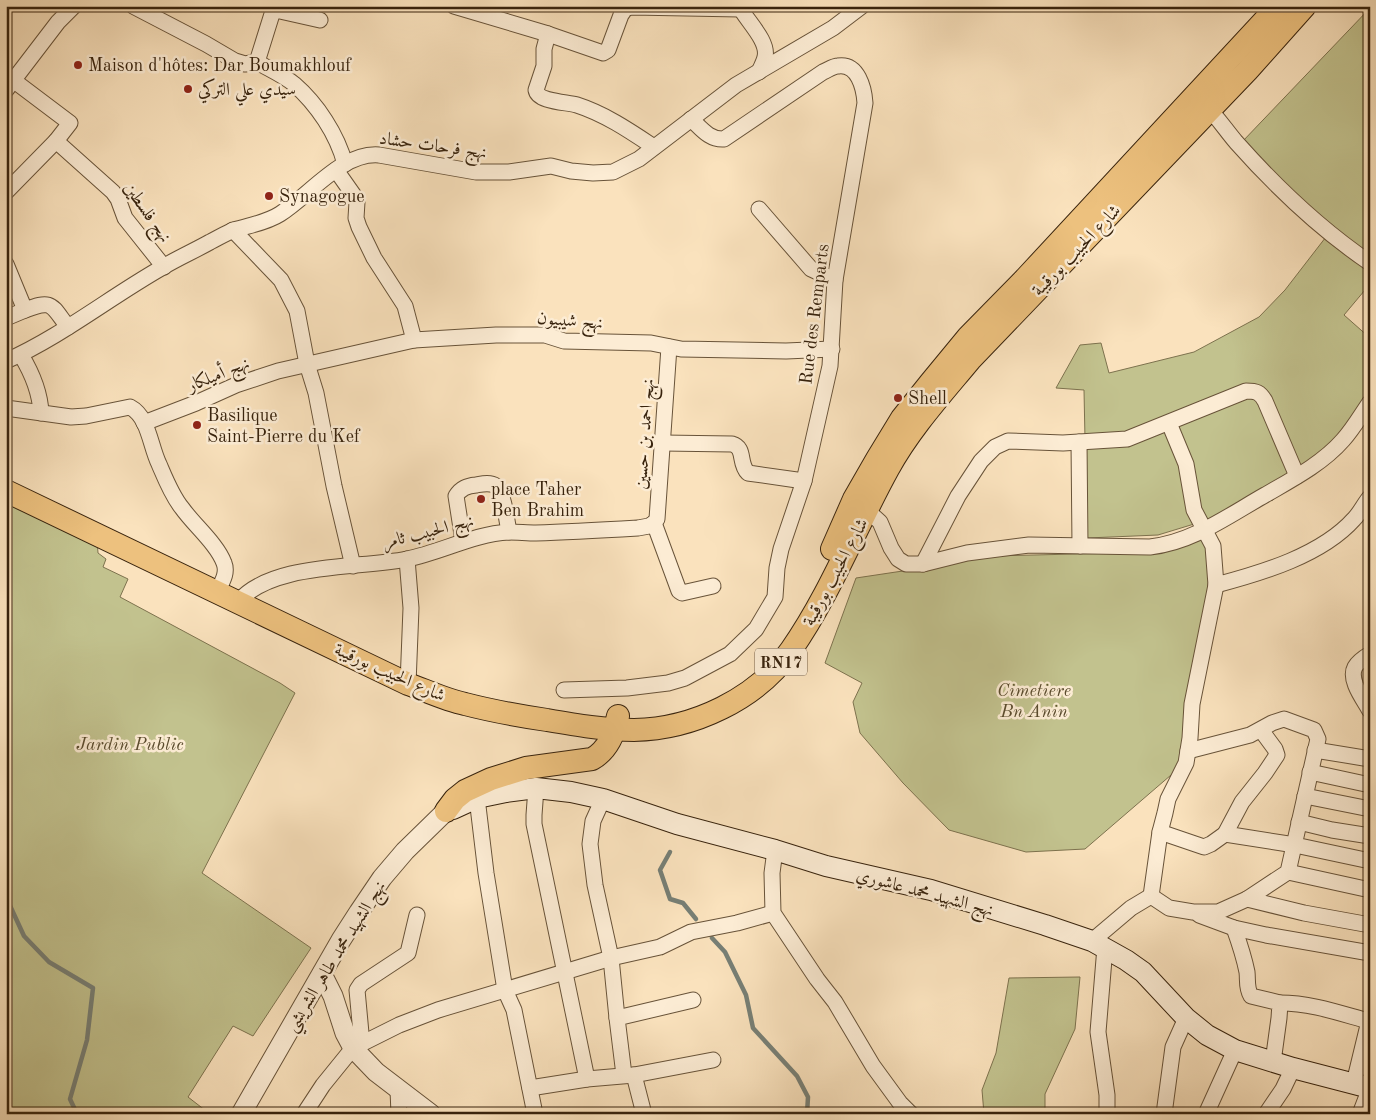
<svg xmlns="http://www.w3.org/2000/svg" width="1376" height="1120" viewBox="0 0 1376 1120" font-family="'Old Standard TT',Amiri,serif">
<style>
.green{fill:#c2c28e;stroke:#7d724e}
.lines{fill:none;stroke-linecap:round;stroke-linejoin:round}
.stream{stroke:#777f75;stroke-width:4.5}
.minor-casing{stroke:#685339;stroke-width:17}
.tertiary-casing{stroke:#685339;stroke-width:21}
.secondary-casing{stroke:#38230d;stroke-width:22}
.primary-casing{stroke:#38230d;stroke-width:24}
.minor{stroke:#fcecd4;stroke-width:15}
.tertiary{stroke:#fcecd4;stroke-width:19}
.secondary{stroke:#fcecd4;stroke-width:20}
.primary{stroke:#edc17e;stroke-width:22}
.poi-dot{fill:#8f2418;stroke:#fcecd4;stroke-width:2}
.labels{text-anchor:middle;stroke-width:5;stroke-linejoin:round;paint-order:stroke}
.shield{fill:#fcecd4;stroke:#735f49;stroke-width:1}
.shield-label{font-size:16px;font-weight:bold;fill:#38230d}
.poi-label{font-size:18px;fill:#38230d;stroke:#fcecd4;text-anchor:start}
.street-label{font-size:18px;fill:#38230d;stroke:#fcecd4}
.park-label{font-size:18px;font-style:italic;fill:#5a4b2d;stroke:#fcecd4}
</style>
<rect width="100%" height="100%" fill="#fae2bd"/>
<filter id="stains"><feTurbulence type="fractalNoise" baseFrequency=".004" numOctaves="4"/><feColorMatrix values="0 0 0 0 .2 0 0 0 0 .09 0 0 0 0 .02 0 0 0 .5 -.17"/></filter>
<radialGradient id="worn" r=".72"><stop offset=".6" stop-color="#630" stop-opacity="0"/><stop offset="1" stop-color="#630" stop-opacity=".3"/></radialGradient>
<g class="green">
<path d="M 1370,8 L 1370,284 L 1344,315 L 1370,338 L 1370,392 L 1338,438 L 1298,471 L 1273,500 L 1158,535 L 1087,538 L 1084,390 L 1056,388 L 1080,345 L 1101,343 L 1109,373 L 1194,352 L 1259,317 L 1285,290 L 1329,233 L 1242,142 Z"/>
<path d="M 6,495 L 97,539 L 98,553 L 106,559 L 103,567 L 128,579 L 120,597 L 280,683 L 295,693 L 202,873 L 311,948 L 253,1036 L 233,1026 L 188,1097 L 210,1114 L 6,1114 Z"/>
<path d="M 1208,538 L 1210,574 L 1178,769 L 1085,849 L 1026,852 L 949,830 L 903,783 L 860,733 L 853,702 L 862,683 L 825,663 L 856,578 L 936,566 L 992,556 L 1160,552 Z"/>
<path d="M 1080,977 L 1075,1029 L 1045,1094 L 1045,1114 L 984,1114 L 982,1090 L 996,1053 L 1009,978 Z"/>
</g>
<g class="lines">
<g class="stream">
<path d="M 670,852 L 660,870 L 670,899 L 683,903 L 696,919"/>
<path d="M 6,897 L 24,936 L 49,962 L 93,988 L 87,1040 L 70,1099 L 77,1114"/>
<path d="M 712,938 L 725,952 L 746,995 L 753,1028 L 797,1076 L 808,1097 L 807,1114"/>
</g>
<defs>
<g id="minor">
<path d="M 133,6 L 206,44 L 235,61 L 245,64 L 257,62"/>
<path d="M 454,6 L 548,34 L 603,53 L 608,50 L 621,15 L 626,8 L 632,7 L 740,9"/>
<path d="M 739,6 C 746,20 769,41 765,57 C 764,62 761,67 759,72"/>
<path d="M 548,34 L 544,49 L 544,66 L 536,90 C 538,102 567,102 577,105 C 605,114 630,131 654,147"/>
<path d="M 257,62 C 269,69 283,75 294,84 C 317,104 337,134 345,164"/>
<path d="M 257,62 L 272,14 L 275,11 L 280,11 L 320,20"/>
<path d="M 6,90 L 58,22 L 74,6"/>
<path d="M 1204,104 C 1216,115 1225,129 1236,142 C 1276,187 1320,229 1370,263"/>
<path d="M 56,141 L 113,192 L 118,199 L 125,218 L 164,267"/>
<path d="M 336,170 L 355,197 L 357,202 L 356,218 L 359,227 L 374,258 L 405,306 L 414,340"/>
<path d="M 6,192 L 56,141 L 70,123 L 13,80"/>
<path d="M 759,209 L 811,269 L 835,280"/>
<path d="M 233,230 L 281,280 L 297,311 L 307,364 L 316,393 L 334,486 L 353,566"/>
<path d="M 6,264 L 25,310 C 53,299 51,305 68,327"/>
<path d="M 6,318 L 25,310"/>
<path d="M 21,355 C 32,373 40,391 41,413"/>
<path d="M 6,361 C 62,336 110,297 163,267 C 178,258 194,251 210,242 C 218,238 226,233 234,230 C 250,225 266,223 280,214 C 310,195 342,152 379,155 L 476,172 L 509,172 L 551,166 L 571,171 L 593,173 L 613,172 L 639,159 L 736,85 L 833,28 L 862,6"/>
<path d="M 6,408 L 71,417 L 86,416 L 130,407 C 149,417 150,446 159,464 C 165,478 172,496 182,508 C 194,525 217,544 224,563 C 228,573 222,582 217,592"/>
<path d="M 144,423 L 196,403 L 236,385 L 278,371 L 414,340 L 496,335 L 545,335 L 564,341 L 651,343 L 681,349 L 786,351 L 832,349"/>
<path d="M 1169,423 L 1186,464 L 1194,510 L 1213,546 L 1216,585 C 1262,573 1322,555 1354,519 C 1360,513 1364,504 1370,497"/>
<path d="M 1079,442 L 1080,546"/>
<path d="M 663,443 L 732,444 C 746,448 738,463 748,473 L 804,481"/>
<path d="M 861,505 L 880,522 L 891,548 L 898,559 L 906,564 L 923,564 L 967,553 L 1029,545 L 1150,547 C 1193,542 1228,516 1265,495 C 1291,480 1322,464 1343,440 C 1353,429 1361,415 1370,402"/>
<path d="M 654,523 L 657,519 L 669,347"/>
<path d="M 654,523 L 679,591 L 682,593 L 713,586"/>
<path d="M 463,541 L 456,496 C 461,488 467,486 476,485 C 482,484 490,482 496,486 C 504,493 507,522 509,532"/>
<path d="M 407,559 L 411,608 L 408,684"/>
<path d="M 923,564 L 958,496 L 981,461 L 995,447 L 1008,441 L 1063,443 L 1127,439 L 1246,391 C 1256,391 1260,392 1265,401 L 1297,476"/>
<path d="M 238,602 C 272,562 358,569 407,559 C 442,552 473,534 509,532 C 518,532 527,533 536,533 C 570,532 604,530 638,528 L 649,526 L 654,523"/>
<path d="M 1370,654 C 1365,657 1358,662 1355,667 C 1348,680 1364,700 1370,711"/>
<path d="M 564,690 L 627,688 L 668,683 L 685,678 L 730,654 L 756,629 L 775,597 L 777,568 L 781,549 L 804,481 L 830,366 L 835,280 L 865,103 C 864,88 858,63 838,66 C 833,66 828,70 823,72 L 724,139 C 709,140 701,128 691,119"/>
<path d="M 1261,730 L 1275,749 L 1277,755 L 1265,773 L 1242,802 L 1225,834 L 1295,845 L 1370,861"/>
<path d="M 1315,750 L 1370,759"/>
<path d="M 1310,772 L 1370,785"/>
<path d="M 536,788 L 534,815 L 534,824 L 587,1079"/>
<path d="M 1305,796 L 1370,809"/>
<path d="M 477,798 L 486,873 L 505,990 L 514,1010 L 535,1114"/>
<path d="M 603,799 L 593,821 L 590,844 L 595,885 L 611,958 L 617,1018"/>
<path d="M 1299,822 L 1332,830 L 1370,836"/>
<path d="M 1160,832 L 1204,847 L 1211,844 L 1225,834"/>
<path d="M 775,850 L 772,873 L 773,913 L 817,979 L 835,1002 L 873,1066 L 900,1103 L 911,1114"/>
<path d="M 1288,872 L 1370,890"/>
<path d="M 1151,896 L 1160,832 L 1165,813 L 1168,799 L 1186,763 L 1190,738 L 1192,704 L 1216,585"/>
<path d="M 1247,899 L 1304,913 L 1370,925"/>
<path d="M 1199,915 L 1234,928 L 1266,935 L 1370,953"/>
<path d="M 1234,928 C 1239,942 1244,957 1247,972 C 1248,980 1246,988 1251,996 L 1280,1003 L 1279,1018 L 1273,1062"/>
<path d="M 1092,941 L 1131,908 L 1151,896 L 1169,908 L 1193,912 L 1218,912 L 1247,899 L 1288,872 L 1318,739 L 1314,730 L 1284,719 L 1272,723 L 1250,735 L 1188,751"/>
<path d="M 1105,947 L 1098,1032 L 1107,1095 L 1107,1114"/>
<path d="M 1280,1003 C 1311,1003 1339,1013 1368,1021"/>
<path d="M 362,1044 L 357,990 L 361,984 L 408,953 L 417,915"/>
<path d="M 624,1075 L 617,1018 L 693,1000"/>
<path d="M 634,1075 L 644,1114"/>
<path d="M 1354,1083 L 1370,1017"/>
<path d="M 530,1088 L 587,1079 L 634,1075 L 713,1060"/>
<path d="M 398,1090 L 399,1114"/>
<path d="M 304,1114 L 323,1085 L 353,1048 L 399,1025 L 438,1010 L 611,958 L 660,947 L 691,932 L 737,923 L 773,913"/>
<path d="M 1164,1114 L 1173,1047 L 1186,1018"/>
<path d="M 1206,1114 L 1235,1050"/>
<path d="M 1266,1114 L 1283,1089 L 1293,1068"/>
<path d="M 1360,1114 L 1370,1088"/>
</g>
<g id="tertiary">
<path d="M 322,974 L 333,996 L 345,1033 L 353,1048 L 376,1072 L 431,1114"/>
<path d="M 241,1114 L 341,940 L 359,912 L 382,878 L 405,851 L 446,811"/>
</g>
<path id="secondary" d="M 453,809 L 477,798 L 506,792 L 536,788 L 571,792 L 603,799 L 677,824 L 775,850 L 826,866 L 931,890 L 1045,925 L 1092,941 L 1126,960 L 1143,972 L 1186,1018 L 1207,1035 L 1235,1050 L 1293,1068 L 1370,1088"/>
<g id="primary">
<path d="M 6,491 L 408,684 C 427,691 446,700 465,704 C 492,711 520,716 547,720 C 576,725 605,730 634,730 C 693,729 757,699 791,650 C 830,594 855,529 888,469 C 910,429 941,395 970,360 L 1247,71 L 1305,6"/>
<path d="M 832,549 L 854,499 L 877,459 L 902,418 L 930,383 L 968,337 L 1023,281 L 1278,6"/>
<path d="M 446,811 L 455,799 L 465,791 L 491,779 L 526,768 L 592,759 C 608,750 614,734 618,716"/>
</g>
</defs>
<use href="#minor" class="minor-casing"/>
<use href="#tertiary" class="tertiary-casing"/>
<use href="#secondary" class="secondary-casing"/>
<use href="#primary" class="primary-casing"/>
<use href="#minor" class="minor"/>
<use href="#tertiary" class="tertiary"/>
<use href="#secondary" class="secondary"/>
<use href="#primary" class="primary"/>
</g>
<g class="poi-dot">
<circle cx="78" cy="65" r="5"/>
<circle cx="188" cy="89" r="5"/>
<circle cx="269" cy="196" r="5"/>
<circle cx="898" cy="398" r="5"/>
<circle cx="197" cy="425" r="5"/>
<circle cx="481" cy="499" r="5"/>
</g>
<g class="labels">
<rect class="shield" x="755" y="648.5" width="52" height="27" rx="4"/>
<g class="shield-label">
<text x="781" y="668">RN17</text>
</g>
<g class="poi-label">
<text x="88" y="71">Maison d'hôtes: Dar Boumakhlouf</text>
<text x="198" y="95">سيدي علي التركي</text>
<text x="279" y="202">Synagogue</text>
<text x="908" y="404">Shell</text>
<text x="207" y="421">Basilique<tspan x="207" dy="21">Saint-Pierre du Kef</tspan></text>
<text x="491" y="495">place Taher<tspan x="491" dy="21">Ben Brahim</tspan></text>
</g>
<g class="street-label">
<text transform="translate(433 145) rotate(8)" y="6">نهج فرحات حشاد</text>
<text transform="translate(148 212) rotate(55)" y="6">نهج فلسطين</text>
<text transform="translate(1076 250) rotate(-46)" y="6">شارع الحبيب بورقيبة</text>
<text transform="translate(814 314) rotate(-83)" y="6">Rue des Remparts</text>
<text transform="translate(570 320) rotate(5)" y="6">نهج شيبيون</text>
<text transform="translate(218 374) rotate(-22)" y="6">نهج أميلكار</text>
<text transform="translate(644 434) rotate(-86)" y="6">نهج احمد بن حسين</text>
<text transform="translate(428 531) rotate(-14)" y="6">نهج الحبيب ثامر</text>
<text transform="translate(835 572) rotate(-62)" y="6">شارع الحبيب بورقيبة</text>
<text transform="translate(390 672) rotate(24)" y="6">شارع الحبيب بورقيبة</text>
<text transform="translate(925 892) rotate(15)" y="6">نهج الشهيد محمد عاشوري</text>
<text transform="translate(335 956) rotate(-58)" y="6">نهج الشهيد محمد طاهر الشريشي</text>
</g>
<g class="park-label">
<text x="1034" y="696">Cimetiere<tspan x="1034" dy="21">Bn Anin</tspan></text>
<text x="130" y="750">Jardin Public</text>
</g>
</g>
<rect width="1376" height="1120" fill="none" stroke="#fae2bd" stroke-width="25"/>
<rect x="8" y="8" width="1361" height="1105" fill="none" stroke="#38230d" stroke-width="2.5"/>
<rect x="12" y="12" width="1351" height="1095" fill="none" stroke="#38230d"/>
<rect width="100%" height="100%" filter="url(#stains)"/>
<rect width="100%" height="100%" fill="url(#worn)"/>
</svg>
